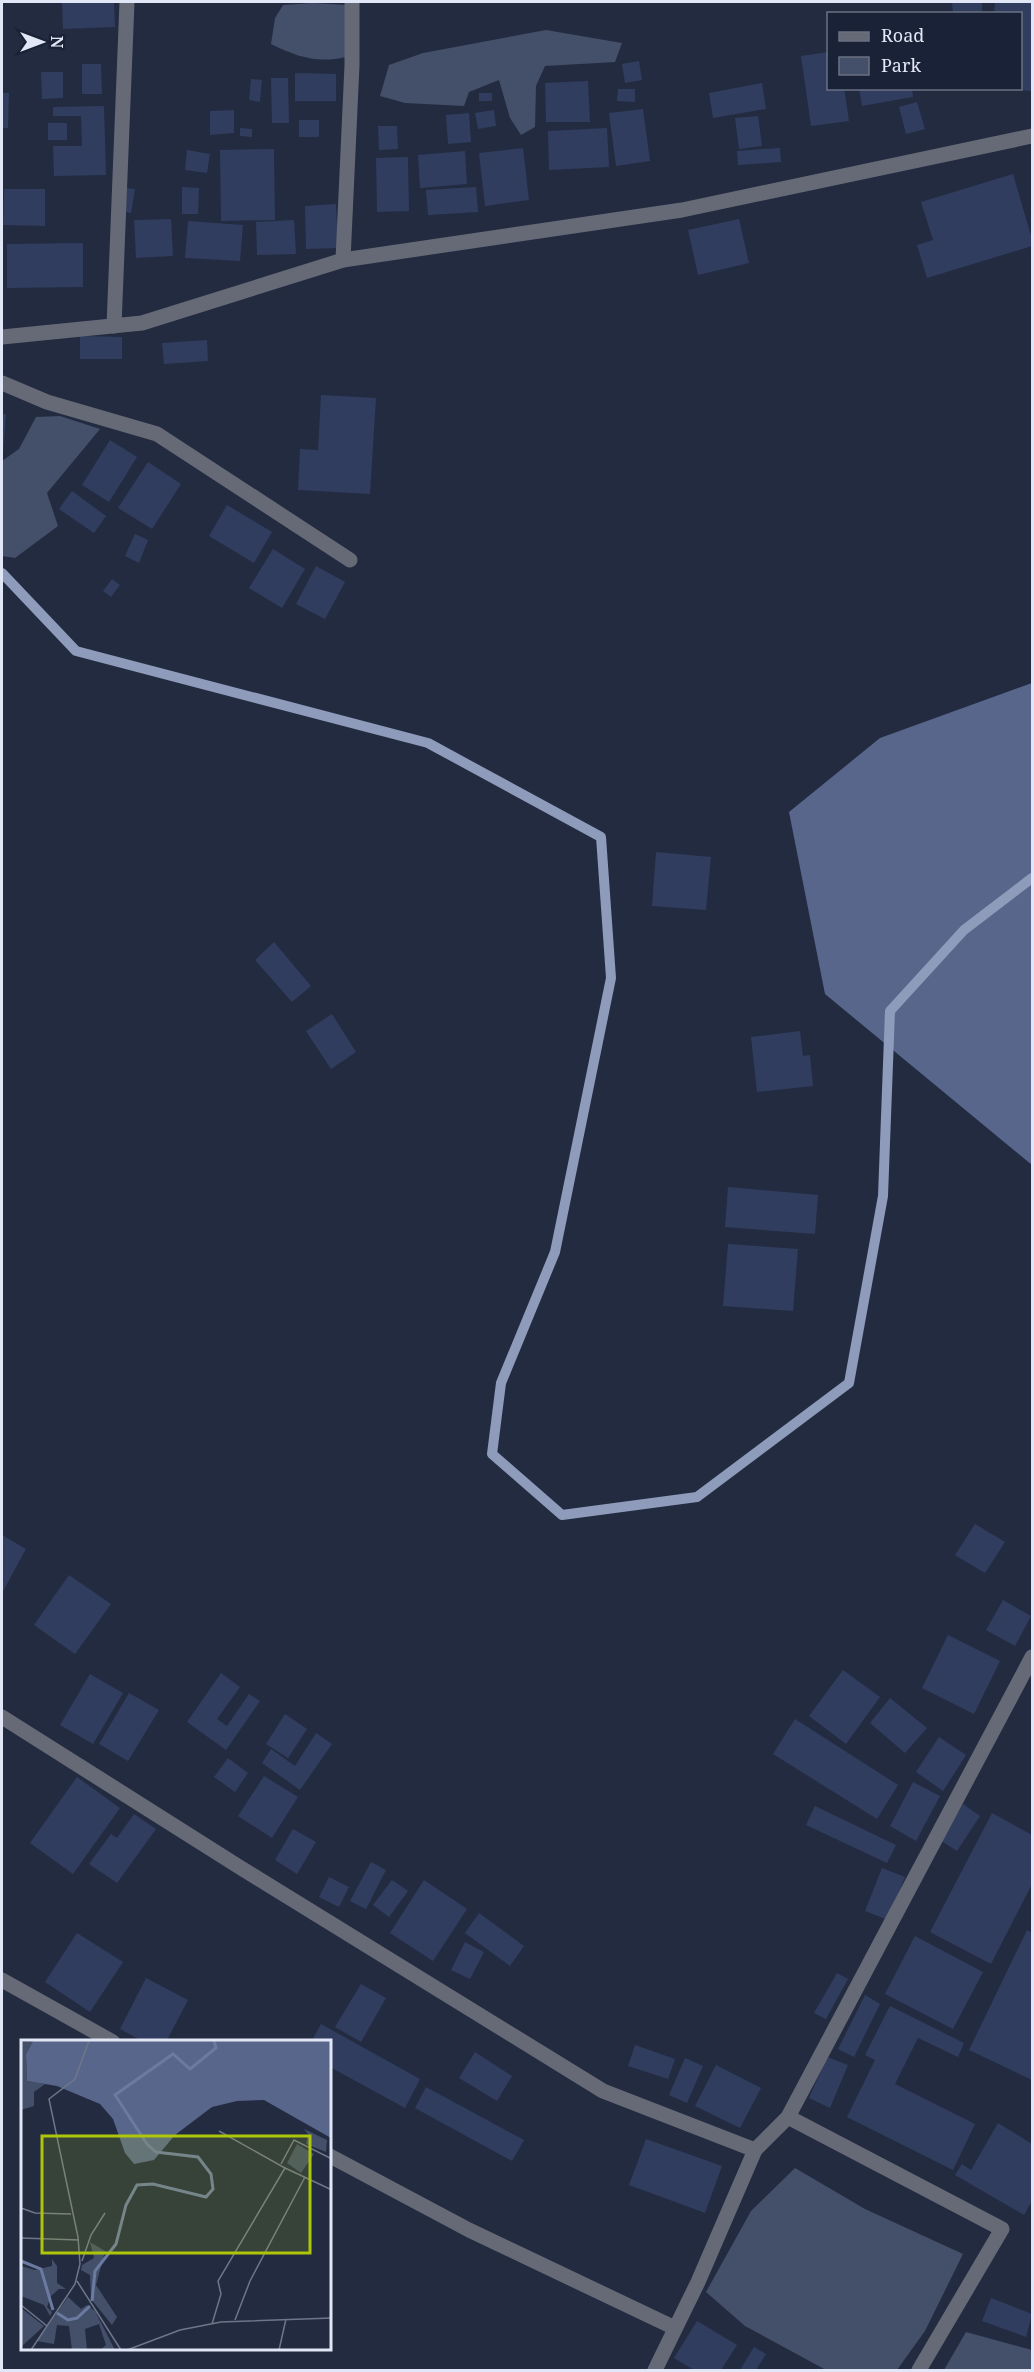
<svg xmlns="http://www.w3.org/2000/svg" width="1034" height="2372" viewBox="0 0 1034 2372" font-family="'Noto Serif',serif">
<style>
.green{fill:#444f6a}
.forest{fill:#58668b}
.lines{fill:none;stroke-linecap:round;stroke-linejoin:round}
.stream{stroke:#8e9bba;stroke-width:10}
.building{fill:#313d5f}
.minor{stroke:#666a76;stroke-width:15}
.inset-river{fill:none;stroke:#6b7aa0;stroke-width:3}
.inset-road{fill:none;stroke:#6f7689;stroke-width:1.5}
.view{fill:#aec60a;fill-opacity:0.15;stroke:#aec60a;stroke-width:3}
.inset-edge{fill:none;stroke:#e1e7f6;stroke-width:3}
</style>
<rect width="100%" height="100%" fill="#232b41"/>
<g class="green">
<path d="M 313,3 L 347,5 L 345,57 C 318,64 295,56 271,44 L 275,18 L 283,5 Z"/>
<path d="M 546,30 L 622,43 L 615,62 L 545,66 L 536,86 L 535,127 L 521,135 L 510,118 L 499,80 L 469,92 L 464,106 L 405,103 L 380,96 L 389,65 L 423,53 Z"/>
<path d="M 60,416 L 100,429 L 47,493 L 58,526 L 15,558 L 2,556 L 2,461 L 19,449 L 36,417 Z"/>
<path d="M 795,2168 L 865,2209 L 963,2254 L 925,2331 L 897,2370 L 826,2370 L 745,2326 L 706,2292 L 751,2211 Z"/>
<path d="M 966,2332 L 1032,2350 L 1032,2370 L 944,2370 Z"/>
</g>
<path class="forest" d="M 1032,683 L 1032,1165 L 825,994 L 789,812 L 880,738 Z"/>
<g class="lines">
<path class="stream" d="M 2,573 L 76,651 L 428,743 L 601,837 L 611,978 L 555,1252 L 501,1383 L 492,1454 L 562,1515 L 697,1497 L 849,1383 L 883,1196 L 890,1011 L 964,930 L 1032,878"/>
</g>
<g class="building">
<path d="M 62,2 L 114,2 L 115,27 L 63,29 Z"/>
<path d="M 952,2 L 982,2 L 982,14 L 953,14 Z"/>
<path d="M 995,2 L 1032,2 L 1032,91 L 1020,90 L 1020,14 L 994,14 Z"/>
<path d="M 828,52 L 828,88 L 844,88 L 849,121 L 811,126 L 801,56 Z"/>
<path d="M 639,61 L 642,80 L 625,83 L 622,64 Z"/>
<path d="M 82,64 L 101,64 L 102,94 L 82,94 Z"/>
<path d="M 41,72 L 63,72 L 63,98 L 42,99 Z"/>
<path d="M 295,73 L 336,74 L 336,101 L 295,101 Z"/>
<path d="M 271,78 L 288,78 L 289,123 L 272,123 Z"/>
<path d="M 251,79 L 262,80 L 260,102 L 249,100 Z"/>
<path d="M 588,81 L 590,122 L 546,122 L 545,83 Z"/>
<path d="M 762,83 L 766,109 L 713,118 L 709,93 Z"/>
<path d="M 859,88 L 912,88 L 913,97 L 862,106 Z"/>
<path d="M 618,89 L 635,89 L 635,102 L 617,101 Z"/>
<path d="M 2,93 L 9,93 L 8,128 L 2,128 Z"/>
<rect x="479" y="93" width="13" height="8"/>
<path d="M 917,102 L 925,129 L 906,134 L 899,107 Z"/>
<path d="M 104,106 L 106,175 L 54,176 L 53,146 L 82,146 L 81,116 L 53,116 L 53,107 Z"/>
<path d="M 643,109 L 650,161 L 616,166 L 609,113 Z"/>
<path d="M 234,110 L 234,133 L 210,135 L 210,111 Z"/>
<path d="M 494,110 L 496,126 L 478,129 L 475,113 Z"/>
<path d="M 469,113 L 471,142 L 448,144 L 446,115 Z"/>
<path d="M 758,116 L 762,146 L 739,149 L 735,118 Z"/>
<rect x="299" y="120" width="20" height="17"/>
<rect x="48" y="123" width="19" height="17"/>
<path d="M 378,126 L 397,126 L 398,149 L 379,150 Z"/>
<path d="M 240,128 L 252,129 L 252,137 L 240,136 Z"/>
<path d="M 607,128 L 609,167 L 549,170 L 548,131 Z"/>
<path d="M 523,148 L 529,200 L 485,206 L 479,153 Z"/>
<path d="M 780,148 L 781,162 L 738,165 L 737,151 Z"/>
<path d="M 274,149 L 275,220 L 221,221 L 220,150 Z"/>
<path d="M 187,150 L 210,154 L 207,173 L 185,170 Z"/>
<path d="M 465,151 L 467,184 L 420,188 L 418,155 Z"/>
<path d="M 408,157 L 409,211 L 377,212 L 376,158 Z"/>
<path d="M 1013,174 L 1032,239 L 1032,246 L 927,278 L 917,245 L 933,240 L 921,202 Z"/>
<path d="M 182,187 L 199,188 L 198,214 L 182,214 Z"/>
<path d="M 476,187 L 478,212 L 428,215 L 426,190 Z"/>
<path d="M 125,188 L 135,189 L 131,213 L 121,211 Z"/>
<path d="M 4,189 L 45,189 L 45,226 L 3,225 Z"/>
<path d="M 336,204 L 338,248 L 306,249 L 305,206 Z"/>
<path d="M 171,219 L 173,256 L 136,258 L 134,220 Z"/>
<path d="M 739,219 L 749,263 L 698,275 L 688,230 Z"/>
<path d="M 294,220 L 296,254 L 257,255 L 256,222 Z"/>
<path d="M 188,221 L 243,225 L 240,261 L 185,258 Z"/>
<path d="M 83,243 L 83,287 L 7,288 L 7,244 Z"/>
<path d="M 80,336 L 122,337 L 122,359 L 80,359 Z"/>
<path d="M 207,340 L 208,361 L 164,364 L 162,343 Z"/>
<path d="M 321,395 L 376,398 L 370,494 L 298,490 L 300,449 L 318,450 Z"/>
<path d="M 2,414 L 6,414 L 3,454 L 2,454 Z"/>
<path d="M 110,440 L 137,457 L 109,502 L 82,485 Z"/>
<path d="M 148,462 L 181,484 L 152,529 L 118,508 Z"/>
<path d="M 72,491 L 106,516 L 94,533 L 59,509 Z"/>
<path d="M 227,505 L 272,532 L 254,563 L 209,536 Z"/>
<path d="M 135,534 L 148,540 L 139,563 L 125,556 Z"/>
<path d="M 273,549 L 305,569 L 282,608 L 249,588 Z"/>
<path d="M 316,566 L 345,582 L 325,619 L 296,604 Z"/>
<path d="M 112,579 L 120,585 L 111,597 L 103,591 Z"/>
<path d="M 656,852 L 711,857 L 706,910 L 652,906 Z"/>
<path d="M 274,942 L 311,986 L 292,1002 L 255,960 Z"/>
<path d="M 332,1014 L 356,1052 L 331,1069 L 306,1031 Z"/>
<path d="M 800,1031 L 803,1056 L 810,1055 L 813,1086 L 757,1092 L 751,1037 Z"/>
<path d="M 728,1187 L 818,1195 L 815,1234 L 725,1227 Z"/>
<path d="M 728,1244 L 798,1249 L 793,1311 L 723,1306 Z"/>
<path d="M 975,1524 L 1005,1542 L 985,1573 L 955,1555 Z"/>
<path d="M 2,1535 L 26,1549 L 2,1593 Z"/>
<path d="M 69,1575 L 111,1604 L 75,1654 L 34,1625 Z"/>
<path d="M 1003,1600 L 1031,1616 L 1015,1646 L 986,1630 Z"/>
<path d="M 948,1635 L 1000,1661 L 974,1714 L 922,1688 Z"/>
<path d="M 843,1670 L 880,1697 L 846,1744 L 809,1716 Z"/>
<path d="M 221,1673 L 240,1687 L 217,1719 L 227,1726 L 249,1694 L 260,1701 L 226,1750 L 187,1722 Z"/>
<path d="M 90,1674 L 123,1693 L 93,1744 L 60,1725 Z"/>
<path d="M 129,1693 L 159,1710 L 128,1761 L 99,1744 Z"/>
<path d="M 890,1698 L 927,1728 L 905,1753 L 870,1723 Z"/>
<path d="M 285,1714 L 307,1729 L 288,1758 L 266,1744 Z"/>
<path d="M 795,1719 L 898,1785 L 877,1819 L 773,1754 Z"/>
<path d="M 316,1733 L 332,1744 L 300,1790 L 262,1763 L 271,1749 L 295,1766 Z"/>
<path d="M 939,1737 L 966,1755 L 943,1791 L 916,1772 Z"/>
<path d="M 228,1758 L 248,1773 L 235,1792 L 214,1777 Z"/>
<path d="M 264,1776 L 298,1797 L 272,1838 L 238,1816 Z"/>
<path d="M 77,1777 L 120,1808 L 73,1874 L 30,1843 Z"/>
<path d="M 913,1782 L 940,1796 L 916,1841 L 890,1826 Z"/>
<path d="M 963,1804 L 980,1816 L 957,1851 L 940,1840 Z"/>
<path d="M 815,1806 L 896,1845 L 887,1863 L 806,1825 Z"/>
<path d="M 992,1813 L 1032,1835 L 1032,1884 L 991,1964 L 930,1932 Z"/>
<path d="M 134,1814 L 156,1829 L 117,1883 L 89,1864 L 111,1834 L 117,1838 Z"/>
<path d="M 293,1829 L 316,1842 L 297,1874 L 275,1860 Z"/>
<path d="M 371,1862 L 386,1870 L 366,1909 L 350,1901 Z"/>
<path d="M 882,1868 L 905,1877 L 888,1920 L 865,1911 Z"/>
<path d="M 329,1877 L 349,1887 L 339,1907 L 319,1897 Z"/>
<path d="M 392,1880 L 408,1891 L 389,1917 L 373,1905 Z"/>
<path d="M 424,1880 L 467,1909 L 433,1961 L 390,1933 Z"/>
<path d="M 479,1913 L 524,1946 L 510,1966 L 465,1933 Z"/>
<path d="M 1027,1930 L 1032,1933 L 1032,2080 L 969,2050 Z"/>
<path d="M 77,1933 L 123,1962 L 90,2012 L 45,1982 Z"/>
<path d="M 915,1936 L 983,1972 L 953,2029 L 885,1994 Z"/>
<path d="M 465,1942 L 484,1952 L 470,1979 L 451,1970 Z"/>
<path d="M 837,1973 L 848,1979 L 826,2019 L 814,2013 Z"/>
<path d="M 146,1978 L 188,2000 L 166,2042 L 144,2042 L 120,2029 Z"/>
<path d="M 361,1984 L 386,1998 L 361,2042 L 335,2027 Z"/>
<path d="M 865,1995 L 880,2004 L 854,2057 L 838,2049 Z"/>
<path d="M 890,2006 L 964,2043 L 958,2057 L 918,2038 L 895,2084 L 975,2124 L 953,2170 L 847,2117 L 875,2060 L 865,2055 Z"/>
<path d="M 321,2024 L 420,2079 L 405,2108 L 330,2067 L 330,2042 L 311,2042 Z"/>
<path d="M 635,2045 L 675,2059 L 668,2079 L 628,2066 Z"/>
<path d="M 475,2052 L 512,2076 L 497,2101 L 459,2078 Z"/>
<path d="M 827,2057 L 848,2065 L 830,2108 L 809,2098 Z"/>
<path d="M 685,2058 L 703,2066 L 687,2103 L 669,2095 Z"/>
<path d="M 716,2065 L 761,2088 L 740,2128 L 695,2106 Z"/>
<path d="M 426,2087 L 524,2140 L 512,2161 L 415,2108 Z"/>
<path d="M 998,2123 L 1032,2144 L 1032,2201 L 1024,2215 L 955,2175 L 962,2164 L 971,2170 Z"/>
<path d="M 646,2139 L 722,2166 L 705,2213 L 629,2185 Z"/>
<path d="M 991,2298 L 1032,2314 L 1026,2337 L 982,2321 Z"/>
<path d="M 697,2321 L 737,2345 L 721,2370 L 694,2370 L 674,2358 Z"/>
<path d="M 754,2347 L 766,2354 L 756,2370 L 740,2370 Z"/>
</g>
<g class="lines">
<g class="minor">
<path d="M 343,260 L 352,65 L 352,2"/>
<path d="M 114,326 L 127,2"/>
<path d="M 2,337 L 142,323 L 343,260 L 682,210 L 1032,136"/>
<path d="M 2,383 L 47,402 L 157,434 L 350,560"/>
<path d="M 2,1717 L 241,1868 L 603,2091 L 755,2150 L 788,2117 L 1032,1657"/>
<path d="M 2,1980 L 113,2042"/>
<path d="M 788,2117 L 1002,2229 L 919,2370"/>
<path d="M 330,2156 L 469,2230 L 675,2328"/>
<path d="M 655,2370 L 698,2282 L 755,2150"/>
</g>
</g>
<g transform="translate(21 2040)">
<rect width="310" height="310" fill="#232b41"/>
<path d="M 12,1 L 5,14 L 6,41 L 24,44 L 13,52 L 13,66 L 0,70 L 0,2 ZM 283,89 L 306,100 L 305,112 L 285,104 L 287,94 ZM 276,104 L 293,114 L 280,133 L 266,123 ZM 69,202 L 84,211 L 75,245 L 96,277 L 91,285 L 70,259 L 69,235 L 60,230 L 61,225 L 73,218 ZM 31,219 L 36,226 L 36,243 L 45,249 L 38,249 L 30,256 L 26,267 L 31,272 L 29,276 L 23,265 L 0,256 L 0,226 L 14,230 L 31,226 ZM 47,257 L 60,269 L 66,265 L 74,271 L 94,310 L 79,310 L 85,305 L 78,284 L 64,289 L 66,310 L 51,310 L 48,286 L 36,285 L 33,304 L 16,301 ZM 0,268 L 23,286 L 0,307 Z" fill="#444f6a"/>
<path d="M 12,1 L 310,1 L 310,98 L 243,60 L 216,61 L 191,67 L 154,95 L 133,120 L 113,124 L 104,113 L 92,79 L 79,64 L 36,46 L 6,41 L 5,14 Z" fill="#58668b"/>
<path class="inset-river" d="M 0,221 L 20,229 L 32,270M 71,261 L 74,231 L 95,204 L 105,165 L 116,145 L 132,144 L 185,157 L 192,149 L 190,134 L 177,117 L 135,112 L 126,104 L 94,55 L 152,14 L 169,29 L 195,8 L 193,1M 36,273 L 47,280 L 56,278 L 69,266"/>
<path class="inset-road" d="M 260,124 L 273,100 L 311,119M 264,128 L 311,150M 0,168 L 14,173 L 50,174M 0,198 L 58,200M 61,221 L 70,195 L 84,173M 56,241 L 100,310M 0,265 L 26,286M 214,280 L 229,241 L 284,137M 191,284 L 200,254 L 197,241 L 264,128 L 198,91M 10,310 L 54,244 L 59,224 L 57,197 L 28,59 L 54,39 L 68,1M 106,310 L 159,290 L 200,282 L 311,278M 258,310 L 265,279"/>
<path class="view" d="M 21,96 L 289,96 L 289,213 L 21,213 Z"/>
<rect width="310" height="310" class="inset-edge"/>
</g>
<rect width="1034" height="2372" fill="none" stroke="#e1e7f6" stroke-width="6"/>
<rect x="827" y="12" width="195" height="78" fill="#1a2237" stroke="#6a7183" stroke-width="1.5"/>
<rect x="839" y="32" width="30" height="9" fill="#666a76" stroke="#6a7183" stroke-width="1.5"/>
<text x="881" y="42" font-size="18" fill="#e1e7f6">Road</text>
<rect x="839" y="57" width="30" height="18" fill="#444f6a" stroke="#6a7183" stroke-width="1.5"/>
<text x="881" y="72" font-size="18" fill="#e1e7f6">Park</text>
<g transform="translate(42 42) rotate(90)" stroke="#1a2237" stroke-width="4.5" paint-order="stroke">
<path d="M0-4.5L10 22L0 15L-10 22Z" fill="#e1e7f6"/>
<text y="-9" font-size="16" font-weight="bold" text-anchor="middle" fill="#e1e7f6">N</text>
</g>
</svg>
